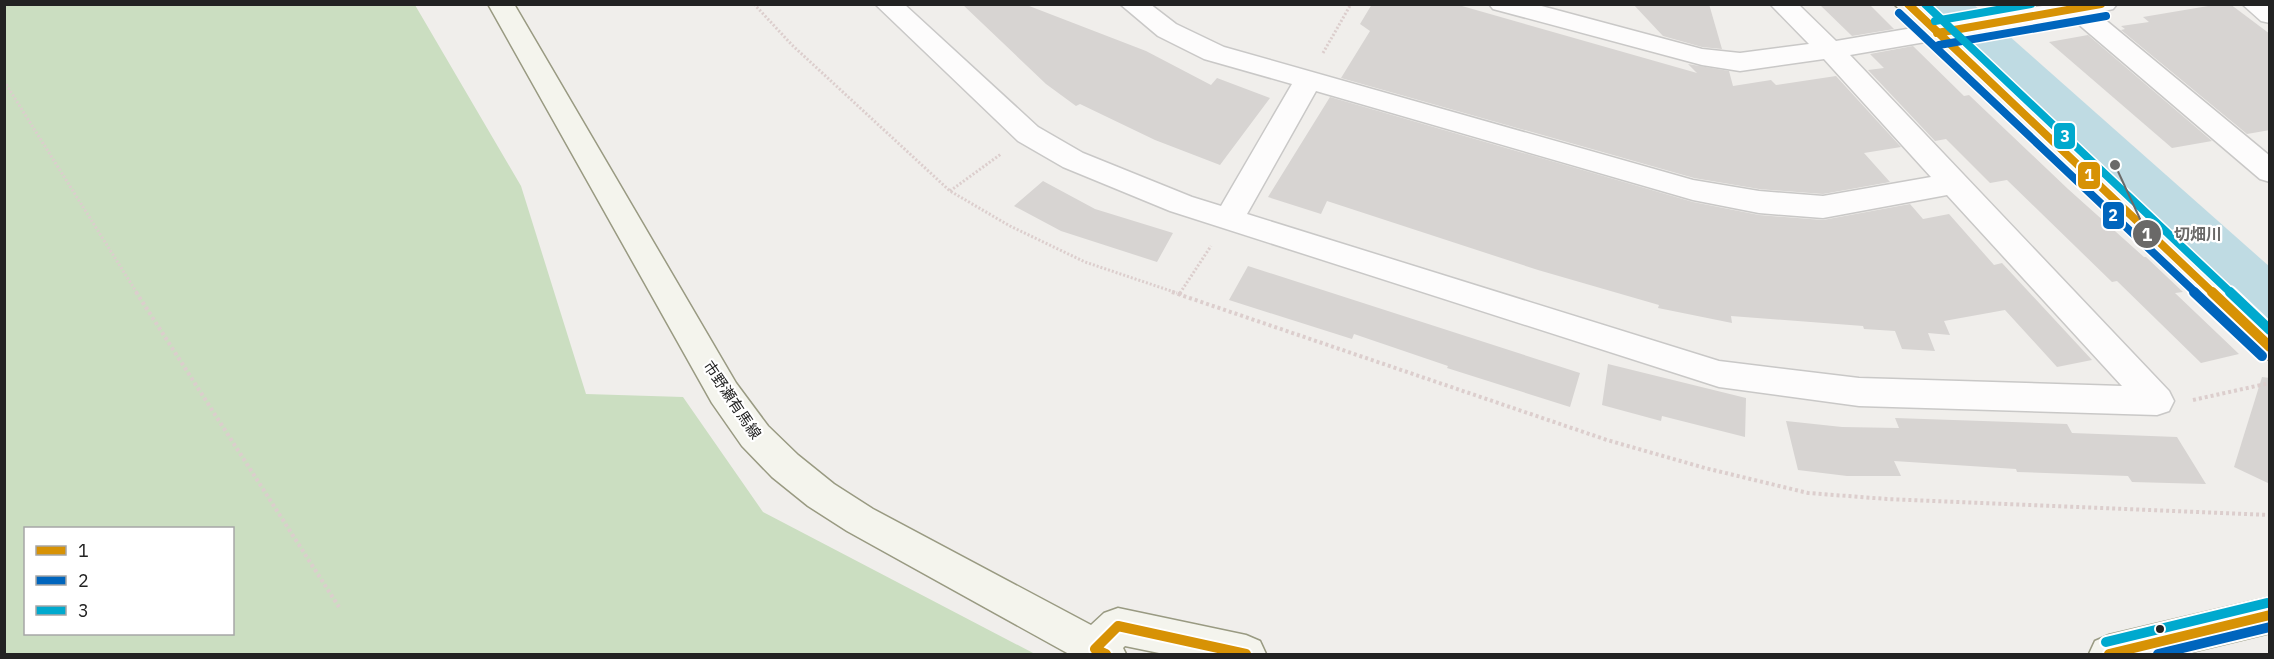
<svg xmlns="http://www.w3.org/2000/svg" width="2274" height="659" viewBox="0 0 2274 659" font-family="'IBM Plex Sans','Noto Sans JP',sans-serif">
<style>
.forest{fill:#cbdec1;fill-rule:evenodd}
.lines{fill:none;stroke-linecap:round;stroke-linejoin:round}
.river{fill:#bfdbe3;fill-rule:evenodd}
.building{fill:#d7d4d2}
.street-casing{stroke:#c9c8c7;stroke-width:3}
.secondary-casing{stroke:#999a82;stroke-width:3}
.path-far1{stroke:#dccecd;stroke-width:3;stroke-dasharray:2 2;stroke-linecap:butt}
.path{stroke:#dccecd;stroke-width:4;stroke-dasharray:3 3;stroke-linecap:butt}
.street{fill:#fdfcfc;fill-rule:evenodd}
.secondary{fill:#f4f4ed;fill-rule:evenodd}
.bus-1-far1-casing{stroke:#fff;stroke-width:11}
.bus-1-casing{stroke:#fff;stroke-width:14}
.bus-2-far1-casing{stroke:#fff;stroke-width:11}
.bus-2-casing{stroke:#fff;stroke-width:14}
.bus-3-far1-casing{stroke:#fff;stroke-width:11}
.bus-3-casing{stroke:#fff;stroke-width:14}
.bus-1-far1{stroke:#d79205;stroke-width:8}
.bus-1{stroke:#d79205;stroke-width:10}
.bus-2-far1{stroke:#0065bd;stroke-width:8}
.bus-2{stroke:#0065bd;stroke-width:10}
.bus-3-far1{stroke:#00a9ce;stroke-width:8}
.bus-3{stroke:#00a9ce;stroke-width:10}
.bus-dot{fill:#222;stroke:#fff;stroke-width:2}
.labels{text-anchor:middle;stroke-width:4.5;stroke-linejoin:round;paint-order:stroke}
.street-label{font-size:15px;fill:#222;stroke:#fff}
.leader{fill:none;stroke:#6a6968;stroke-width:2}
.callout-dot{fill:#6a6968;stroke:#fff;stroke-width:2}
.mark-label{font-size:18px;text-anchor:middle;font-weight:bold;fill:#fff}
.callout-label{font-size:16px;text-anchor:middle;font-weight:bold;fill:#6a6968;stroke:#fff;stroke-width:4.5;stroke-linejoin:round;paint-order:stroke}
.line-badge{stroke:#fff;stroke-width:2}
.badge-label{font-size:16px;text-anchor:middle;font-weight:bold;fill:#fff}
</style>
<rect width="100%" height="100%" fill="#f0eeeb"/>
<path class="forest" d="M 4,5 L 415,5 L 521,186 L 586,394 L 683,397 L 763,512 L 1035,654 L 5,654 ZM 26,528 L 232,528 L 232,634 L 26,634 Z"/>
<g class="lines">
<path class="river" d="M 1911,4 L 1973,4 L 2270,267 L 2270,336 L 2245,328 L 1919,16 Z"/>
</g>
<g class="building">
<path d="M 962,4 L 1024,4 L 1146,51 L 1211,85 L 1217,78 L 1270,98 L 1220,165 L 1155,140 L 1080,104 L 1076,106 L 1046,84 Z"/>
<path d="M 1372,4 L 1455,4 L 1697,73 L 1688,64 L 1729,71 L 1733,86 L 1771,80 L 1776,85 L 1836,76 L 1901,147 L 1864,153 L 1890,182 L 1823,194 L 1759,189 L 1694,178 L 1341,78 L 1370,31 L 1360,24 Z"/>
<path d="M 1633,4 L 1709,4 L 1722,49 L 1702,47 L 1663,36 Z"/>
<path d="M 1819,4 L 1869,4 L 1894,29 L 1852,36 Z"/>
<path d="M 2220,4 L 2230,4 L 2270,34 L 2270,130 L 2247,134 L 2121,30 L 2125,29 L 2121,26 L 2149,22 L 2143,17 Z"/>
<path d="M 2088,35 L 2212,141 L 2172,148 L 2049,42 Z"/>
<path d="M 1913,46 L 1964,96 L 1969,95 L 2068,189 L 2144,257 L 2146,257 L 2183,292 L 2175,293 L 2239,354 L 2201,363 L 2117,281 L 2112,282 L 2007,180 L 1990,183 L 1946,139 L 1935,141 L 1868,70 L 1884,68 L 1870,54 Z"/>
<path d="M 1330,97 L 1693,202 L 1759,215 L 1823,220 L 1910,204 L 1923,219 L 1949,214 L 1994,265 L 2002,263 L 2092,360 L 2057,367 L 2005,310 L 1944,321 L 1950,335 L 1928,333 L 1935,351 L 1902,349 L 1895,331 L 1864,329 L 1863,326 L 1731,316 L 1732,323 L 1658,308 L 1659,305 L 1538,270 L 1327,201 L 1321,214 L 1268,197 Z"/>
<path d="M 1043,181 L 1095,209 L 1173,233 L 1157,262 L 1061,231 L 1014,206 Z"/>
<path d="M 1248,266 L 1580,373 L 1570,407 L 1447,368 L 1448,366 L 1354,334 L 1352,339 L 1229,300 Z"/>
<path d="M 1608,364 L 1746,398 L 1745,437 L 1662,416 L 1661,421 L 1602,405 Z"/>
<path d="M 2262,377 L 2270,378 L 2270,484 L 2234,467 Z"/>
<path d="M 1895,418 L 2067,424 L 2072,433 L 2177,437 L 2206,484 L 2132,482 L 2128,476 L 2017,472 L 2016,469 L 1894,461 L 1901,476 L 1847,476 L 1798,470 L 1786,421 L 1842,427 L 1899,428 Z"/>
</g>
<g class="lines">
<defs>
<g id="street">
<path d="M 875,4 L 904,4 L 1038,127 L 1083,153 L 1192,197 L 1221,206 L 1292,84 L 1204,59 L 1158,36 L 1120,4 L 1150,4 L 1176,24 L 1224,47 L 1693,180 L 1759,191 L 1823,196 L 1931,177 L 1824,59 L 1740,71 L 1702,65 L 1493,9 L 1489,4 L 1534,4 L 1702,49 L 1740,53 L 1809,44 L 1770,4 L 1798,4 L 1836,41 L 2054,4 L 2117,4 L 2113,9 L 2097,13 L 2270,156 L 2270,182 L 2260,179 L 2070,17 L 1850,55 L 2169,391 L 2174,401 L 2169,411 L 2157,415 L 1859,406 L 1719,387 L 1170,211 L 1063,167 L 1018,141 ZM 1316,91 L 1693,200 L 1759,213 L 1823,218 L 1947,195 L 2122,386 L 1859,378 L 1719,361 L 1247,214 Z"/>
<path d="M 2242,4 L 2270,4 L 2270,23 L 2261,21 Z"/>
</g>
<g id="secondary">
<path d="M 488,4 L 514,4 L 736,383 L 768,426 L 798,455 L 834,484 L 873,509 L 1091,625 L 1104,613 L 1118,608 L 1246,635 L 1260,641 L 1266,654 L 1164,654 L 1125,646 L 1123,648 L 1126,654 L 1069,654 L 847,531 L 808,506 L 772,477 L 742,446 L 712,403 Z"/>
<path d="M 1894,4 L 1923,4 L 2270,326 L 2270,360 L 2258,356 Z"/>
<path d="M 2270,597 L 2270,633 L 2183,654 L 2089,654 L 2095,641 L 2109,635 Z"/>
</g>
</defs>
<use href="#street" class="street-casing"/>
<use href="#secondary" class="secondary-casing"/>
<g class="path-far1">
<path d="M 754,4 L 792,45 L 950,191 L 1010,226 L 1085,262 L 1177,293"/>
<path d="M 1323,53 L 1351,4"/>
<path d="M 4,81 L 137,293"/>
<path d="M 950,191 L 1001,154"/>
<path d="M 1180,293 L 1211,246"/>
</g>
<g class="path">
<path d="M 136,292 L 339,607"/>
<path d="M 1172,292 L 1607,440 L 1705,468 L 1808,493 L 1887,499 L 2270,515"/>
<path d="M 1179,295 L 1181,292"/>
<path d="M 2193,400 L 2270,383"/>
</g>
<use href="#street" class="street"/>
<use href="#secondary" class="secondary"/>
<defs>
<g id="bus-1-far1">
<path d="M 1908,4 L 2213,293"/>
<path d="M 1937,33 L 2101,4"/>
</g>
<g id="bus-1">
<path d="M 2212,292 L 2270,347"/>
<path d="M 1106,654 L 1095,649 L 1118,626 L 1246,654"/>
<path d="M 2109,654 L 2270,615"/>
</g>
<g id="bus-2-far1">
<path d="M 1899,13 L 2196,293"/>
<path d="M 1939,45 L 2106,16"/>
</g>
<g id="bus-2">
<path d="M 2194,292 L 2262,356"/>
<path d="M 2158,654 L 2270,627"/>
</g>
<g id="bus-3-far1">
<path d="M 1925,4 L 2231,293"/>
<path d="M 1935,21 L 2031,4"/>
</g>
<g id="bus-3">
<path d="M 2230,292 L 2270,330"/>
<path d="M 2106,642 L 2267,603"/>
</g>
</defs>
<use href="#bus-1-far1" class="bus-1-far1-casing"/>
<use href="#bus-1" class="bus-1-casing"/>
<use href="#bus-2-far1" class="bus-2-far1-casing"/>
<use href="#bus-2" class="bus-2-casing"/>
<use href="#bus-3-far1" class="bus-3-far1-casing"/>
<use href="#bus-3" class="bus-3-casing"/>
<use href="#bus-1-far1" class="bus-1-far1"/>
<use href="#bus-1" class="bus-1"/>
<use href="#bus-2-far1" class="bus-2-far1"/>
<use href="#bus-2" class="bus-2"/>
<use href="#bus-3-far1" class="bus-3-far1"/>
<use href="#bus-3" class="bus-3"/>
</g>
<circle class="bus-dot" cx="2160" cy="629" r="5"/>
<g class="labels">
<g class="street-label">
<text transform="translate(732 400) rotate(56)" y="5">市野瀬有馬線</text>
</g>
</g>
<path class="leader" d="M2115 165L2147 234"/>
<g class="callout-dot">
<circle cx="2115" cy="165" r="6"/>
<circle cx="2147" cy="234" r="15"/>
</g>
<g class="mark-label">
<text x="2147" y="241">1</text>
</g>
<g class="callout-label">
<text x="2198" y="240">切畑川</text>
</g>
<g class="line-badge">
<rect x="2053" y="122" width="23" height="28" rx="6" fill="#00a9ce"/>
<rect x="2077" y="161" width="24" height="29" rx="6" fill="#d79205"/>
<rect x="2102" y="201" width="23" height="29" rx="6" fill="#0065bd"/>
</g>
<g class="badge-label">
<text x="2065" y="142">3</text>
<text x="2089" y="181">1</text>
<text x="2113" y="221">2</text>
</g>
<rect width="2274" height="659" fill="none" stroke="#222222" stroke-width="12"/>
<rect x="24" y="527" width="210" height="108" fill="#ffffff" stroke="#a7a7a7" stroke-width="1.5"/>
<rect x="36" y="546" width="30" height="9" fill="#d79205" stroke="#a7a7a7" stroke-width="1.5"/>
<text x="78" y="557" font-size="18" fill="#222222">1</text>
<rect x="36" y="576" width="30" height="9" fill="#0065bd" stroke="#a7a7a7" stroke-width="1.5"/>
<text x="78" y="587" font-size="18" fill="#222222">2</text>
<rect x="36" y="606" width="30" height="9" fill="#00a9ce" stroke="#a7a7a7" stroke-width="1.5"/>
<text x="78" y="617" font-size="18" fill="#222222">3</text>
</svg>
